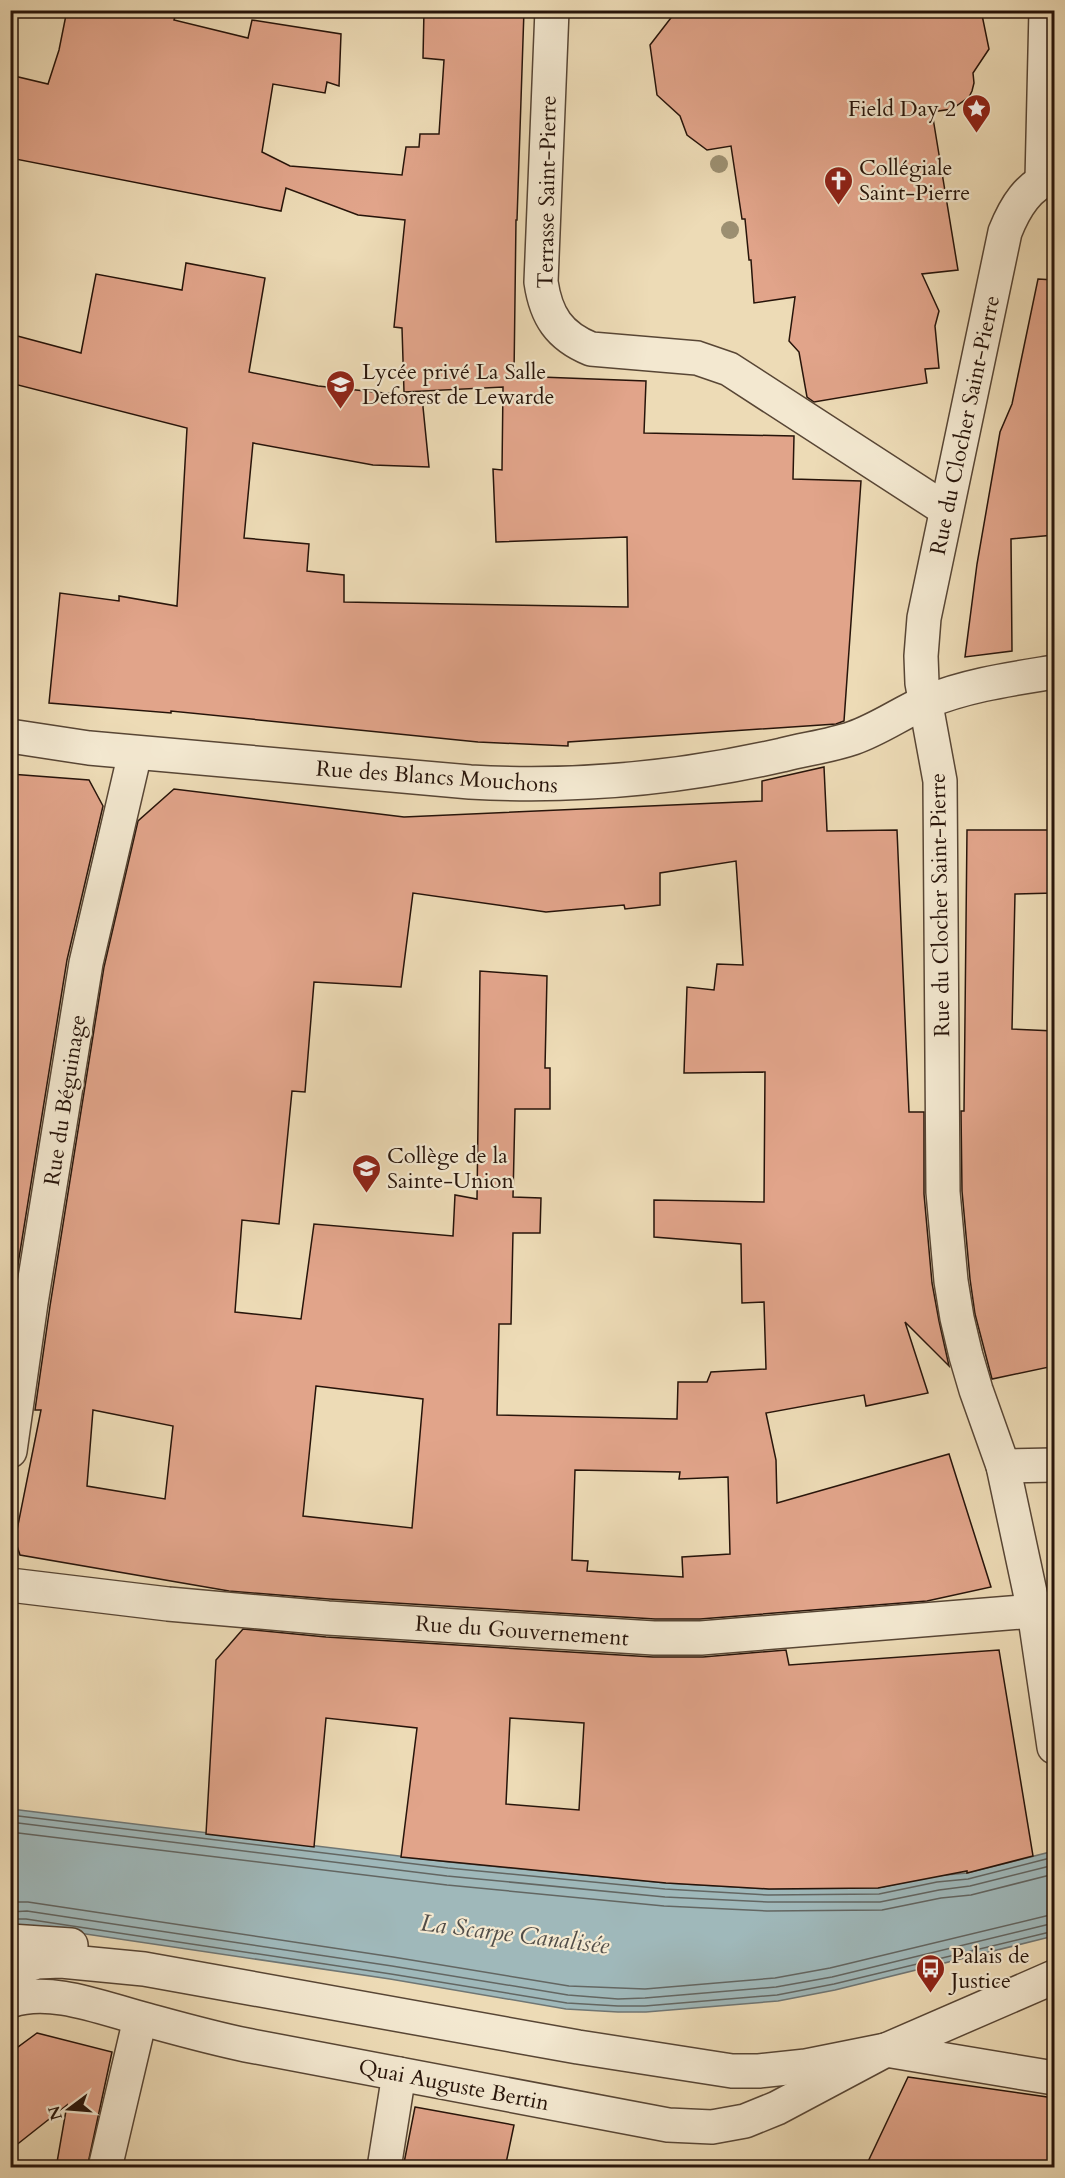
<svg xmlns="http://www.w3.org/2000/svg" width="1065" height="2178" viewBox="0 0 1065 2178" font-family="Cardo,serif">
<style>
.water{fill:#9fb8ba;stroke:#6f7674;stroke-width:1.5}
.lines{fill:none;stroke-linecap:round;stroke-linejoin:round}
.shore{stroke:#636662;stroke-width:1.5}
.building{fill:#e1a48a;stroke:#27140a;stroke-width:1.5;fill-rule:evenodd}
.minor-casing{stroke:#584635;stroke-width:36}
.minor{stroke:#f3e8d0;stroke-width:33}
.tree{fill:#9c8f71}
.labels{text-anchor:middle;stroke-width:4.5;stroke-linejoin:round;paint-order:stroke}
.poi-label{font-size:22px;fill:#27140a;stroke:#f3e8d0;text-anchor:start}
.street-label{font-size:22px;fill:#27140a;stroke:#f3e8d0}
.water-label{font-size:24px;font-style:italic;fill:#514d48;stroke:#f3e8d0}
</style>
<rect width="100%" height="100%" fill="#eddbb6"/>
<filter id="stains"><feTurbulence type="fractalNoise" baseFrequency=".00333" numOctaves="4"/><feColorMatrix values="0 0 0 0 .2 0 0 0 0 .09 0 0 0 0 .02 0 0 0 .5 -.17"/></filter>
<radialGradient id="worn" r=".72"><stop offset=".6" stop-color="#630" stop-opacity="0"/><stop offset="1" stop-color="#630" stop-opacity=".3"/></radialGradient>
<path class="water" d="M 11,1809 L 449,1862 L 666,1883 L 769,1889 L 878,1888 L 935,1876 L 967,1873 L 1054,1851 L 1054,1936 L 835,1990 L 778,2001 L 646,2012 L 618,2012 L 566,2009 L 390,1979 L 25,1925 L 11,1925 Z"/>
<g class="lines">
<g class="shore">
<path d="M 10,1815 L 448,1868 L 665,1889 L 768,1895 L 879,1894 L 937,1882 L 968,1879 L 1054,1857"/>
<path d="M 10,1822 L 447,1876 L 665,1897 L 768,1902 L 880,1902 L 939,1890 L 970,1886 L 1054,1865"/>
<path d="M 10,1832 L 447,1885 L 664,1906 L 767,1911 L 882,1910 L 941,1898 L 971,1895 L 1054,1874"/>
<path d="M 10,1902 L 28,1902 L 393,1957 L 569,1986 L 645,1989 L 775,1978 L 830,1968 L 1054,1914"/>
<path d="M 10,1912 L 27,1911 L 392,1966 L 568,1995 L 618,1999 L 645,1998 L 776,1987 L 832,1977 L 1054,1923"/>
<path d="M 10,1919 L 26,1919 L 391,1974 L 567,2003 L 618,2006 L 645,2006 L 777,1995 L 834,1984 L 1054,1931"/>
</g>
</g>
<g class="building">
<path d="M 67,10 L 177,10 L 174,20 L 248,38 L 252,20 L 341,34 L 339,86 L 327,82 L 325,93 L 273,84 L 262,152 L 290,166 L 402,175 L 406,147 L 419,147 L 420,134 L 439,134 L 444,60 L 423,58 L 424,10 L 524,10 L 517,220 L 516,220 L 514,376 L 646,381 L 644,433 L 794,436 L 793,479 L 861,481 L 844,721 L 836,724 L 568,742 L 568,746 L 478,742 L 171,711 L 171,713 L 49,703 L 60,593 L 119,601 L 119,596 L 177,606 L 187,428 L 10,383 L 10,334 L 81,353 L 96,274 L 182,290 L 186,263 L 265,278 L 249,372 L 318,386 L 422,397 L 429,467 L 373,465 L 253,443 L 244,538 L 309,544 L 307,571 L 344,575 L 344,602 L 628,607 L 627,537 L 496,542 L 493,469 L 502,470 L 503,387 L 404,392 L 402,328 L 394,327 L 405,220 L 358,215 L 286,188 L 281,211 L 10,158 L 10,75 L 48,84 L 59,50 Z"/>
<path d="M 677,10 L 981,10 L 989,49 L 973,73 L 974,83 L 972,91 L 969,97 L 952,109 L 932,112 L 958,270 L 922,274 L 939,311 L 935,326 L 939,368 L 925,369 L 927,383 L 814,402 L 807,397 L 799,352 L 789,341 L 795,297 L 754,303 L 751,260 L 749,260 L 745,219 L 742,219 L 731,146 L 707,150 L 687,135 L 680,116 L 657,95 L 650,45 Z"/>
<path d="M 1038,279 L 1054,280 L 1054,535 L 1011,539 L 1012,651 L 965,657 L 977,564 L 1000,432 L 1012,404 Z"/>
<path d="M 824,767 L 827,831 L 897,830 L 909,1112 L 924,1112 L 924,1194 L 932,1283 L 939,1321 L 949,1366 L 905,1322 L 928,1393 L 866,1406 L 864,1395 L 766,1413 L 776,1460 L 777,1503 L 949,1454 L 991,1587 L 927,1601 L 700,1619 L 655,1619 L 329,1599 L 229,1591 L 20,1555 L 15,1540 L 41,1410 L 35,1410 L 50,1306 L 104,967 L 138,821 L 174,789 L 404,817 L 762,801 L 762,781 ZM 736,861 L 743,965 L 717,964 L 714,990 L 687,987 L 684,1073 L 765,1072 L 764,1202 L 654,1200 L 654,1237 L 741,1244 L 742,1303 L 764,1302 L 766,1369 L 711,1372 L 707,1382 L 678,1382 L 677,1419 L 497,1415 L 499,1324 L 511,1324 L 513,1233 L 540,1233 L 541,1198 L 513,1197 L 515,1109 L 550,1109 L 550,1068 L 545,1068 L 547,976 L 480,971 L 477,1199 L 455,1195 L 453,1236 L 314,1224 L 301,1319 L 235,1312 L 242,1220 L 279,1224 L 292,1091 L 305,1092 L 314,982 L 401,987 L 413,893 L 546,912 L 624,905 L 625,909 L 660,905 L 660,873 ZM 316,1386 L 423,1399 L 412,1528 L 303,1516 ZM 93,1410 L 173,1426 L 165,1499 L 87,1486 ZM 575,1470 L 680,1472 L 679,1479 L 728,1477 L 730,1554 L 682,1557 L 683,1577 L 587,1571 L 588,1561 L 572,1560 Z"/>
<path d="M 10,774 L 89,780 L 103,806 L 67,960 L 10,1314 Z"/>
<path d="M 967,830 L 1054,830 L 1054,893 L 1015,894 L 1012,1029 L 1054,1031 L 1054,1366 L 992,1379 L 975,1314 L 970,1279 L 962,1191 L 961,1111 L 964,1111 Z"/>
<path d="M 243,1629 L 326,1637 L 653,1657 L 703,1657 L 786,1650 L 789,1665 L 999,1650 L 1033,1856 L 967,1873 L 967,1871 L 878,1888 L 769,1889 L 666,1883 L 401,1857 L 417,1728 L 326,1718 L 314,1847 L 206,1834 L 216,1660 ZM 510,1718 L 584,1723 L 579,1810 L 506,1804 Z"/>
<path d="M 37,2033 L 112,2052 L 87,2168 L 56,2168 L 67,2105 L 10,2150 L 10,2053 Z"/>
<path d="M 908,2077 L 1054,2098 L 1054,2168 L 997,2168 L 965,2162 L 962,2168 L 865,2168 Z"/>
<path d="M 415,2107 L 514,2125 L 505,2168 L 403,2168 Z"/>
</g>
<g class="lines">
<defs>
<g id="minor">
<path d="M 552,10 L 541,282 C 546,316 559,336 591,349 L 697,358 L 729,369 L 945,509"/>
<path d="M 1054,176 C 1028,185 1015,207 1005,232 L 924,618 L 921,656 L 922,683 L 940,781 L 943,1192 L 951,1281 L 957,1318 L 966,1356 L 976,1390 L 1003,1466 L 1034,1611 L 1054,1747"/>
<path d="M 1042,180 L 1046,10"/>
<path d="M 10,736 L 89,748 L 470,782 C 577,788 677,779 782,755 C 805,749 830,746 853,738 C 879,729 901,713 926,702 C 967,685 1011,679 1054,672"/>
<path d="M 10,1451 L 31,1303 L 86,963 L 135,753"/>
<path d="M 1003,1466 L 1054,1465"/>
<path d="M 10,1585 L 168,1604 L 328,1618 L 654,1638 L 701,1638 L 1034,1611"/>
<path d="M 10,1941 L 71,1945"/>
<path d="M 10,1971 L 37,1962 L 61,1961 L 144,1969 L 578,2047 L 732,2071 L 759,2071 L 806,2066 L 886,2050 L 1054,2078"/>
<path d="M 10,2001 C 51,1986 107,2010 147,2020 C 180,2029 212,2038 246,2045 L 668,2125 L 712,2127 L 745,2121 L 777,2108 L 886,2050 L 1054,1977"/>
<path d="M 105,2168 L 140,2019"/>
<path d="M 384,2168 L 399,2074"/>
</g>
</defs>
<use href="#minor" class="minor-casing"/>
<use href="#minor" class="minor"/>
</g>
<g class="tree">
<circle cx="719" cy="164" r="9"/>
<circle cx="730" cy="230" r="9"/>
</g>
<defs>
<symbol id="sight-pin" viewBox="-11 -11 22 30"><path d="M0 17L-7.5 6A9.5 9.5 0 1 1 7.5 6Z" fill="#8f2418" stroke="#f3e8d0"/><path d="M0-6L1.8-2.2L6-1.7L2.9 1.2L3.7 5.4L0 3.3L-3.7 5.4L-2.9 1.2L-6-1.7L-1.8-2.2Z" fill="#fff"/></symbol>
<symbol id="church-pin" viewBox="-11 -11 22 30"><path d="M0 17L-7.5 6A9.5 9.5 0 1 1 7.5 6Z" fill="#8f2418" stroke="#f3e8d0"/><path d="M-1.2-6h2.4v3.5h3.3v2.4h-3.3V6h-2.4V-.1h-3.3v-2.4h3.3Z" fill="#fff"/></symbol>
<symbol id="school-pin" viewBox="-11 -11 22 30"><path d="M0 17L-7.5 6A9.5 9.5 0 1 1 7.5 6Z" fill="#8f2418" stroke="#f3e8d0"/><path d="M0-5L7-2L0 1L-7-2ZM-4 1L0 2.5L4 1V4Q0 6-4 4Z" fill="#fff"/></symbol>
<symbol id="bus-pin" viewBox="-11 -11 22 30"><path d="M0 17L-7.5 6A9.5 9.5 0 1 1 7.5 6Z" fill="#8f2418" stroke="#f3e8d0"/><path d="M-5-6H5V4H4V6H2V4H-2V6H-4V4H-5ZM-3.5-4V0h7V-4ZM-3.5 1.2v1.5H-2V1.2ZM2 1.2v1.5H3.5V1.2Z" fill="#fff"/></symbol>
</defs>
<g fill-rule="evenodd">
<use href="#sight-pin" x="960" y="92" width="33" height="45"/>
<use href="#church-pin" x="822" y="164" width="33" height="45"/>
<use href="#school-pin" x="324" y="368" width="33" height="45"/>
<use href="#school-pin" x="350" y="1152" width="33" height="45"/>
<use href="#bus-pin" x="914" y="1952" width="33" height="45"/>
</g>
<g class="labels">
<g class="poi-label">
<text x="956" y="116" text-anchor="end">Field Day 2</text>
<text x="859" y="175">Collégiale<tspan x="859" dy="25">Saint-Pierre</tspan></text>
<text x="362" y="379">Lycée privé La Salle<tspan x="362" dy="25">Deforest de Lewarde</tspan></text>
<text x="387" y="1163">Collège de la<tspan x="387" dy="25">Sainte-Union</tspan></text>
<text x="951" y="1963">Palais de<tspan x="951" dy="25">Justice</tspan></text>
</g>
<g class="street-label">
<text transform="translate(546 192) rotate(-89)" y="8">Terrasse Saint-Pierre</text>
<text transform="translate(964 425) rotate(-78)" y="8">Rue du Clocher Saint-Pierre</text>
<text transform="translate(437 776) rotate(4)" y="8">Rue des Blancs Mouchons</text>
<text transform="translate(939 905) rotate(-91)" y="8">Rue du Clocher Saint-Pierre</text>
<text transform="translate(64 1100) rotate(-81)" y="8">Rue du Béguinage</text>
<text transform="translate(522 1630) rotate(4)" y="8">Rue du Gouvernement</text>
<text transform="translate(454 2084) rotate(11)" y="8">Quai Auguste Bertin</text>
</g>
<g class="water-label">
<text transform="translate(515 1934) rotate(7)" y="8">La Scarpe Canalisée</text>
</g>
</g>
<rect width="1065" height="2178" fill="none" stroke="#eddbb6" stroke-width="36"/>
<rect x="12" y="12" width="1041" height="2154" fill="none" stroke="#27140a" stroke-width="3"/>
<rect x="18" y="18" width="1029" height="2142" fill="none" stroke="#27140a" stroke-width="1.5"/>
<g transform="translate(69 2109) rotate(254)" stroke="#f3e8d0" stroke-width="4.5" paint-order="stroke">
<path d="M0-4.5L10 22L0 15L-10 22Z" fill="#27140a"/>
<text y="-9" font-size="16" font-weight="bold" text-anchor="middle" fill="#27140a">N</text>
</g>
<rect width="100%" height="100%" filter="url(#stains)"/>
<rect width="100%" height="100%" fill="url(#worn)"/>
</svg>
